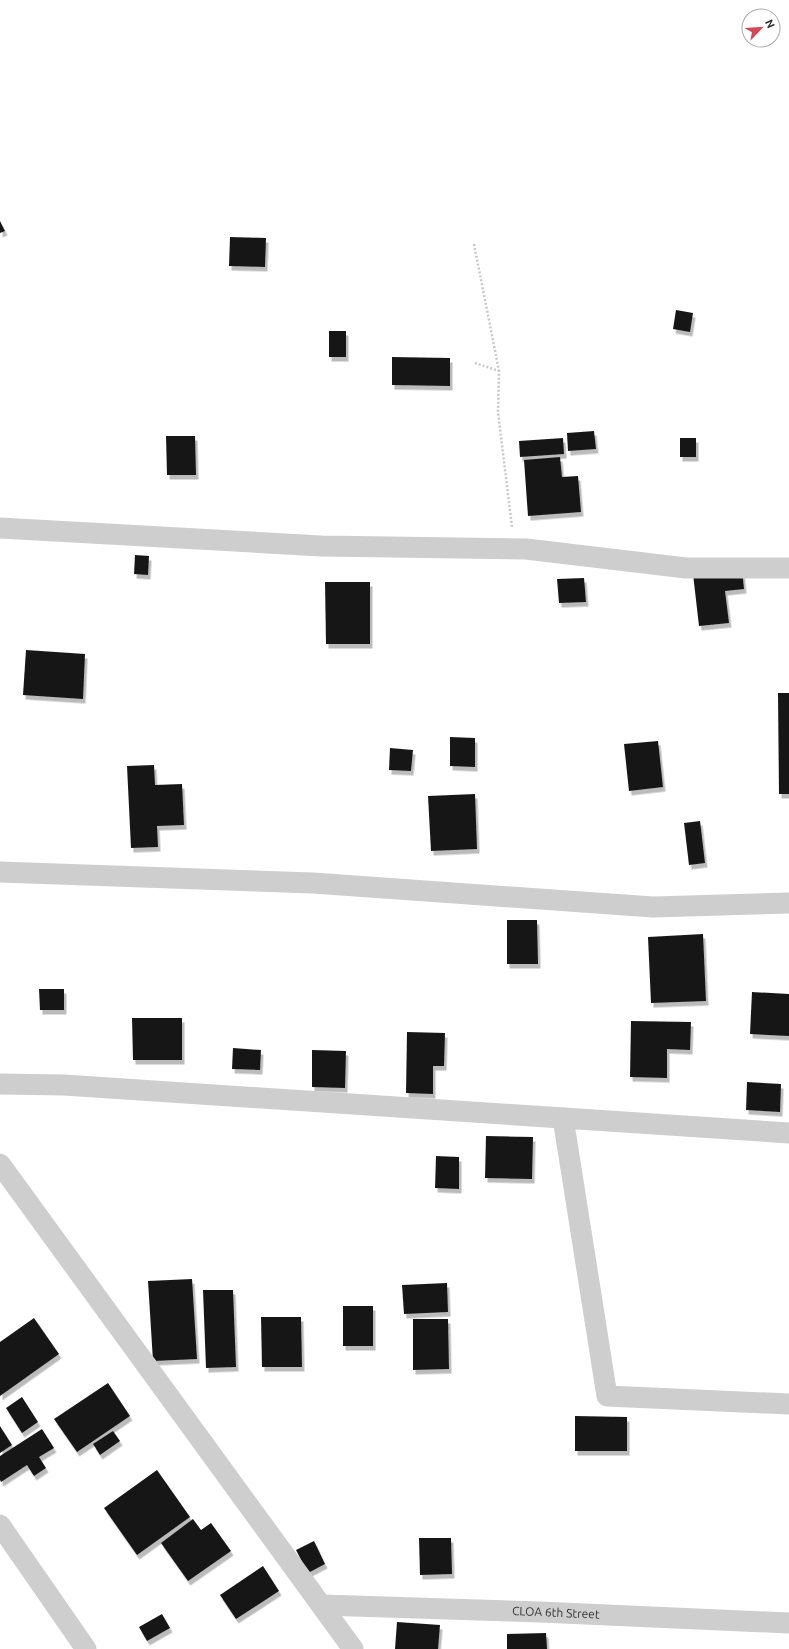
<svg xmlns="http://www.w3.org/2000/svg" width="789" height="1649" viewBox="0 0 789 1649" font-family="Ubuntu,sans-serif">
<style>
.building{fill:#181818;filter:url(#shadow)}
.lines{fill:none;stroke-linecap:round;stroke-linejoin:round}
.path{stroke:#c8c8c8;stroke-width:2.5;stroke-dasharray:2 2;stroke-linecap:butt}
.street{stroke:#cecece;stroke-width:21}
.labels{text-anchor:middle;stroke-width:4;stroke-linejoin:round;paint-order:stroke}
.street-label{font-size:12px;fill:#313131;stroke:#fff}
</style>
<defs>
<filter id="shadow"><feDropShadow dx="2.5" dy="4.5" stdDeviation="0" flood-color="#0004"/></filter>
</defs>
<rect width="100%" height="100%" fill="#fff"/>
<g class="building">
<path d="M 0,221 L 5,231 L 0,233 Z"/>
<path d="M 230,237 L 266,238 L 265,267 L 229,266 Z"/>
<path d="M 676,310 L 693,313 L 690,332 L 673,329 Z"/>
<rect x="329" y="331" width="17" height="26"/>
<path d="M 392,357 L 450,358 L 450,386 L 392,385 Z"/>
<path d="M 594,431 L 596,449 L 568,451 L 567,433 Z"/>
<path d="M 166,436 L 195,436 L 196,475 L 167,475 Z"/>
<path d="M 563,438 L 564,454 L 520,457 L 519,441 Z"/>
<rect x="680" y="438" width="16" height="19"/>
<path d="M 560,457 L 562,477 L 578,476 L 581,512 L 528,516 L 524,460 Z"/>
<path d="M 135,555 L 149,556 L 148,575 L 134,574 Z"/>
<path d="M 742,569 L 744,589 L 725,591 L 729,623 L 699,626 L 693,574 Z"/>
<path d="M 584,578 L 586,602 L 559,603 L 557,579 Z"/>
<path d="M 325,582 L 370,582 L 370,644 L 326,644 Z"/>
<path d="M 26,650 L 85,654 L 83,699 L 23,695 Z"/>
<path d="M 778,693 L 789,693 L 789,794 L 779,794 Z"/>
<path d="M 450,737 L 475,738 L 475,767 L 450,766 Z"/>
<path d="M 658,741 L 663,787 L 629,791 L 624,744 Z"/>
<path d="M 390,748 L 413,750 L 411,771 L 389,770 Z"/>
<path d="M 154,765 L 155,785 L 182,784 L 184,825 L 157,826 L 158,847 L 131,848 L 127,766 Z"/>
<path d="M 475,794 L 477,849 L 431,851 L 428,796 Z"/>
<path d="M 700,821 L 705,863 L 689,865 L 684,823 Z"/>
<path d="M 507,920 L 537,920 L 538,964 L 507,964 Z"/>
<path d="M 703,934 L 706,1001 L 651,1003 L 648,937 Z"/>
<path d="M 39,989 L 64,989 L 64,1010 L 40,1010 Z"/>
<path d="M 752,992 L 789,994 L 789,1036 L 750,1034 Z"/>
<path d="M 132,1018 L 182,1018 L 182,1060 L 133,1060 Z"/>
<path d="M 631,1021 L 691,1022 L 690,1050 L 667,1049 L 667,1078 L 630,1077 Z"/>
<path d="M 407,1032 L 445,1033 L 444,1066 L 433,1066 L 433,1094 L 406,1093 Z"/>
<path d="M 233,1048 L 261,1050 L 260,1070 L 232,1069 Z"/>
<path d="M 312,1050 L 346,1051 L 345,1088 L 312,1087 Z"/>
<path d="M 747,1082 L 781,1084 L 780,1112 L 746,1110 Z"/>
<path d="M 486,1136 L 533,1137 L 532,1179 L 485,1178 Z"/>
<path d="M 436,1156 L 459,1157 L 459,1189 L 435,1188 Z"/>
<path d="M 192,1279 L 197,1359 L 153,1361 L 148,1281 Z"/>
<path d="M 447,1283 L 448,1312 L 404,1314 L 402,1285 Z"/>
<path d="M 203,1290 L 233,1290 L 236,1367 L 206,1368 Z"/>
<rect x="343" y="1306" width="30" height="40"/>
<path d="M 261,1317 L 301,1317 L 302,1367 L 262,1367 Z"/>
<path d="M 34,1318 L 59,1354 L 0,1396 L 0,1342 Z"/>
<path d="M 413,1319 L 448,1319 L 449,1369 L 413,1370 Z"/>
<path d="M 108,1383 L 130,1416 L 77,1452 L 54,1419 Z"/>
<path d="M 22,1397 L 38,1422 L 22,1433 L 6,1408 Z"/>
<path d="M 575,1416 L 627,1417 L 627,1451 L 575,1451 Z"/>
<path d="M 0,1426 L 12,1445 L 0,1453 Z"/>
<path d="M 42,1429 L 54,1448 L 39,1457 L 46,1468 L 34,1476 L 27,1465 L 1,1482 L 0,1480 L 0,1456 Z"/>
<path d="M 113,1431 L 120,1441 L 100,1455 L 93,1444 Z"/>
<path d="M 157,1470 L 190,1517 L 137,1555 L 104,1508 Z"/>
<path d="M 193,1519 L 201,1530 L 211,1523 L 231,1551 L 188,1581 L 161,1543 Z"/>
<path d="M 419,1538 L 451,1538 L 452,1574 L 420,1575 Z"/>
<path d="M 314,1541 L 325,1564 L 308,1573 L 296,1550 Z"/>
<path d="M 263,1566 L 279,1591 L 236,1619 L 220,1595 Z"/>
<path d="M 162,1614 L 170,1628 L 147,1641 L 139,1627 Z"/>
<path d="M 397,1622 L 440,1625 L 438,1649 L 395,1649 Z"/>
<path d="M 546,1633 L 547,1649 L 507,1649 L 507,1634 Z"/>
</g>
<g class="lines">
<g class="path">
<path d="M 474,244 L 499,371"/>
<path d="M 475,363 L 499,371 L 498,412 L 512,527"/>
</g>
<g class="street">
<path d="M 0,528 L 321,546 L 526,549 L 686,568 L 789,568"/>
<path d="M 0,872 L 313,883 L 653,907 L 789,903"/>
<path d="M 0,1084 L 64,1085 L 789,1133"/>
<path d="M 563,1118 L 607,1396 L 789,1404"/>
<path d="M 0,1164 L 353,1649"/>
<path d="M 0,1525 L 86,1649"/>
<path id="s1" d="M 322,1605 L 540,1612 L 789,1623"/>
</g>
</g>
<g class="labels">
<g class="street-label">
<text dy="4" stroke="none"><textPath href="#s1" startOffset="234">CLOA 6th Street</textPath></text>
</g>
</g>
<g transform="translate(761 28) rotate(65)"><circle r="19" fill="#ffffff" stroke="#adadad"/>
<path d="M0-3L7 15L0 10L-7 15Z" fill="#d34957"/>
<text y="-6" font-size="11" font-weight="bold" text-anchor="middle" fill="#313131">N</text>
</g>
</svg>
